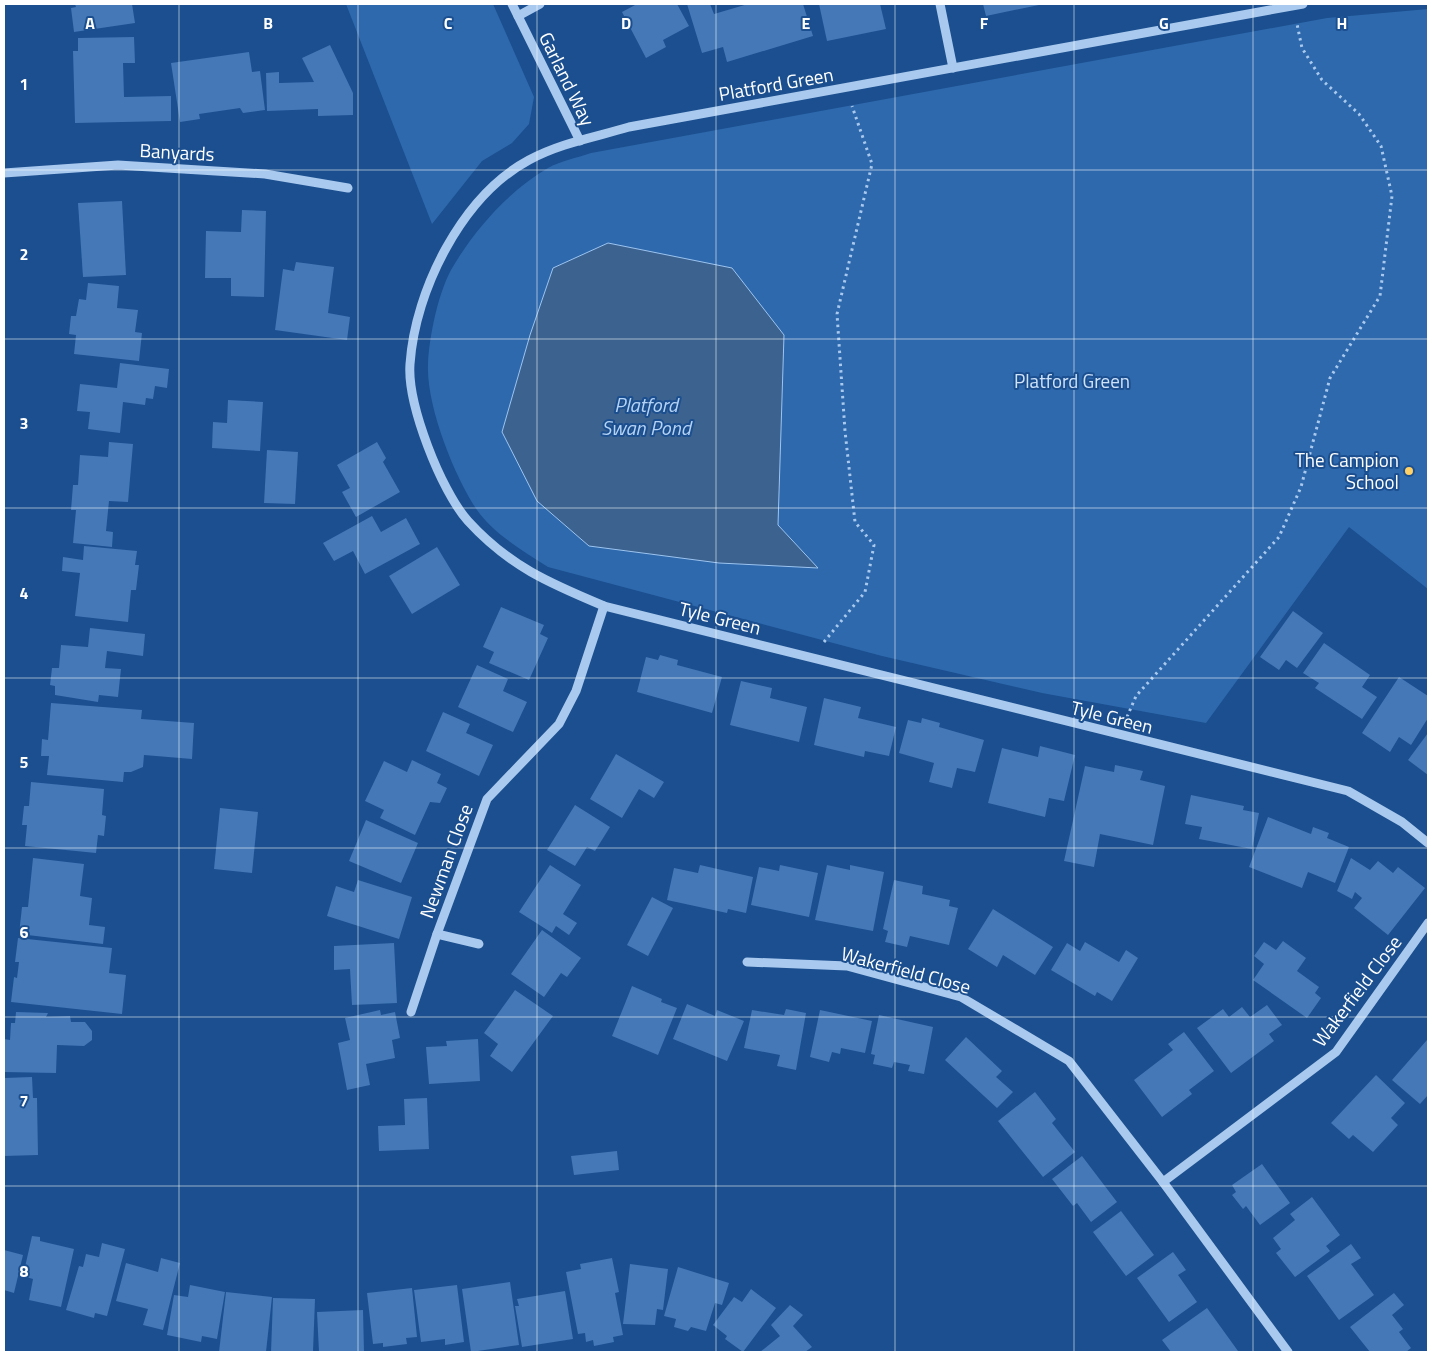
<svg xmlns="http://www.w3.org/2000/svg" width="1432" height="1356" viewBox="0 0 1432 1356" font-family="'Titillium Web',sans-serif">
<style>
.green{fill:#2e69ad}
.water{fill:#3c6290;stroke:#9cc4f0}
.building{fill:#4478b7}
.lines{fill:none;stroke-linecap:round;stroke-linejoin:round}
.path{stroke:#a9c9ee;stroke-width:3;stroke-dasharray:2.5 4;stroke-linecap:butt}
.minor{stroke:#a9c9ee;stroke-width:9}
.grid{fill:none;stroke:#fff;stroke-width:1;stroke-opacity:0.55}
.poi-dot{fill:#ffd166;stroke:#1b4f8f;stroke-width:2}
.labels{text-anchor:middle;stroke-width:4;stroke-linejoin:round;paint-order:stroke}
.street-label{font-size:19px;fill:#fff;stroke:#1b4f8f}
.park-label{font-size:19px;fill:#cfe3fa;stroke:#1b4f8f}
.poi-label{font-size:19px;fill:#fff;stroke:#1b4f8f;text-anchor:end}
.water-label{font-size:20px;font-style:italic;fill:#b5d3f5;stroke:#1b4f8f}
.grid-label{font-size:16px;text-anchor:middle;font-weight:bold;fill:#fff;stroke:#1b4f8f;stroke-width:4;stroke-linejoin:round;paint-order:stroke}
</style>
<rect width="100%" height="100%" fill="#1b4f8f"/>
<g class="green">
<path d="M 346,4 L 493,4 L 534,97 L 529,124 L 512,143 L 482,161 L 432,224 Z"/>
<path d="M 1428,9 L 1428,589 L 1349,527 L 1206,723 L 1042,693 L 882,656 L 548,567 C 523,551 494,534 477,510 C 454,476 426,405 428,364 C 429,337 439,288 454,265 C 476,228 510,190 548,168 C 560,161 577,158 591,153 L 1327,18 Z"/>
</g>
<path class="water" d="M 608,243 L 732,268 L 784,335 L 778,525 L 818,568 L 719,563 L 589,546 L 537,501 L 502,432 L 530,335 L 553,268 Z"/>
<g class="building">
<path d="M 75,4 L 132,4 L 135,23 L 74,32 L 71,8 L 76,7 Z"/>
<path d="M 637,4 L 677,4 L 689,26 L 663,40 L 666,47 L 646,58 L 622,12 Z"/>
<path d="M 687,4 L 710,4 L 714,14 L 748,4 L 803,4 L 813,36 L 727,62 L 723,47 L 702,53 Z"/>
<path d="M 819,4 L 880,4 L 886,29 L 827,41 Z"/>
<path d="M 983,4 L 1039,4 L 1039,5 L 986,16 Z"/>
<path d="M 134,37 L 135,63 L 123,63 L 124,97 L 171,96 L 171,121 L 75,123 L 73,51 L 78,51 L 78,38 Z"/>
<path d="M 330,45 L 353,93 L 353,115 L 318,116 L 318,109 L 267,111 L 266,73 L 279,72 L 279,83 L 314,82 L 302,58 Z"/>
<path d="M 249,52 L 252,72 L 260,71 L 265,110 L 243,113 L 240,108 L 199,114 L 200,119 L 180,122 L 171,63 Z"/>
<path d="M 122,201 L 126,275 L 83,277 L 78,203 Z"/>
<path d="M 242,210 L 266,211 L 264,297 L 231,296 L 231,278 L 205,278 L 206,231 L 241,232 Z"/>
<path d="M 296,262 L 334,267 L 328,313 L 350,317 L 347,340 L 275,330 L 283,269 L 294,271 Z"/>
<path d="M 88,283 L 119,286 L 117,308 L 138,310 L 135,332 L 142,333 L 139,361 L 74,354 L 76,335 L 69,334 L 71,316 L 76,316 L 79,299 L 86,300 Z"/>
<path d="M 120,363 L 169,369 L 167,388 L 155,386 L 153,399 L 146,398 L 145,405 L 123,402 L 120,433 L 88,429 L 90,412 L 77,411 L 80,384 L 117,388 Z"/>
<path d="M 228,400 L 263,402 L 260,451 L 212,448 L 213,422 L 227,423 Z"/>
<path d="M 109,442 L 133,444 L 128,502 L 109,501 L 106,531 L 113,532 L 112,547 L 73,543 L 76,510 L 71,510 L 73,485 L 78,485 L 80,455 L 108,457 Z"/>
<path d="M 377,442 L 386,458 L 383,462 L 400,492 L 356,517 L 342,492 L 350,488 L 337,465 Z"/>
<path d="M 267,450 L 298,452 L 295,504 L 264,503 Z"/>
<path d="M 372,516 L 381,532 L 406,518 L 420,544 L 365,574 L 353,551 L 334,561 L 323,543 Z"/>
<path d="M 84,546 L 137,551 L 135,565 L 139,565 L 136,590 L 131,590 L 128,622 L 75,616 L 80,573 L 62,571 L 63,557 L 83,560 Z"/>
<path d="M 437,547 L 460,585 L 412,614 L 389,576 Z"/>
<path d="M 501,607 L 544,625 L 540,634 L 548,638 L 529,680 L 489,663 L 494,652 L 483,647 Z"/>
<path d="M 1293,611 L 1323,633 L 1297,668 L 1286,660 L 1279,670 L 1260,657 Z"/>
<path d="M 90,628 L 145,634 L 143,656 L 107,651 L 105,668 L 121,669 L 118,697 L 99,695 L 98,702 L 55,695 L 55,686 L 50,685 L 52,668 L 59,668 L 61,645 L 88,647 Z"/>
<path d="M 1324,643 L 1370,675 L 1362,687 L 1377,697 L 1362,719 L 1315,688 L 1319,683 L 1303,673 Z"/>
<path d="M 660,655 L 678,660 L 677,665 L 722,677 L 712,713 L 637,692 L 646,657 L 658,660 Z"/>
<path d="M 477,665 L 508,679 L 503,691 L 527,702 L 513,732 L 458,707 Z"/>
<path d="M 1399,677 L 1428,696 L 1428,718 L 1411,745 L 1399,737 L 1390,752 L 1362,733 Z"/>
<path d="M 741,681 L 772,688 L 770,698 L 807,707 L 799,742 L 730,725 Z"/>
<path d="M 824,698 L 861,707 L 858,718 L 896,727 L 889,756 L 865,751 L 864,757 L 814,745 Z"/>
<path d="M 51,703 L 142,710 L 141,719 L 194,723 L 192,759 L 144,755 L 143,767 L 131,772 L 124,772 L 123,782 L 47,775 L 49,756 L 41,756 L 42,739 L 48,740 Z"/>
<path d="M 443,712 L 470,724 L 466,733 L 493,745 L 479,776 L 426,751 Z"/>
<path d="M 922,718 L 940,723 L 939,727 L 984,740 L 975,772 L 957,768 L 952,788 L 929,782 L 934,763 L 899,753 L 908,720 L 921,723 Z"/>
<path d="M 1428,733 L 1428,775 L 1408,760 Z"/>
<path d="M 1040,746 L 1075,755 L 1064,801 L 1049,798 L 1045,817 L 988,803 L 1002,748 L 1038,757 Z"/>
<path d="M 616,754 L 664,782 L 654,798 L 639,789 L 622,818 L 590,799 Z"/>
<path d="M 412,760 L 441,774 L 437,783 L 447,788 L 440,803 L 430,802 L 415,835 L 380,818 L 384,810 L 365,801 L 384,761 L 407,772 Z"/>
<path d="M 1115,765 L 1143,771 L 1140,780 L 1165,786 L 1153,845 L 1100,834 L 1094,867 L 1064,861 L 1085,766 L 1114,772 Z"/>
<path d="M 31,782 L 104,789 L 102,815 L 106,816 L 104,836 L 98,835 L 96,853 L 25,846 L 27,825 L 22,825 L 24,806 L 29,806 Z"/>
<path d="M 1191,795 L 1244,806 L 1243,810 L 1259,813 L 1252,849 L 1199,839 L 1202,827 L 1185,824 Z"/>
<path d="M 575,805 L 610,827 L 595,851 L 587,847 L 575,866 L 547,850 Z"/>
<path d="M 220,808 L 258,812 L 252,873 L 214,869 Z"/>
<path d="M 1268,817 L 1311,834 L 1313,827 L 1329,833 L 1327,838 L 1349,847 L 1335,883 L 1308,872 L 1302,888 L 1249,867 Z"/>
<path d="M 366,820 L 418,843 L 401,883 L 349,861 Z"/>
<path d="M 33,858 L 84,864 L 80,896 L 92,898 L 89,925 L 105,927 L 103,944 L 19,934 L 22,907 L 28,907 Z"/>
<path d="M 1351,858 L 1370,870 L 1378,861 L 1393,873 L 1398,867 L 1425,888 L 1388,935 L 1354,908 L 1362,898 L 1355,892 L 1352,899 L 1337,891 Z"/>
<path d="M 550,865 L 581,885 L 563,914 L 577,923 L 569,935 L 556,926 L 552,933 L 519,912 Z"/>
<path d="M 700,865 L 753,877 L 746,913 L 728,909 L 727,913 L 667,900 L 674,868 L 698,873 Z"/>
<path d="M 780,865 L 818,873 L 809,917 L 751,905 L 759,867 L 779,871 Z"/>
<path d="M 827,865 L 850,870 L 850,865 L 884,872 L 873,931 L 815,920 Z"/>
<path d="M 358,880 L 412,897 L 399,939 L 327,916 L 336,886 L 354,892 Z"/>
<path d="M 894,880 L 923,886 L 922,894 L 950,900 L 949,906 L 958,908 L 949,945 L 910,936 L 907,947 L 885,942 L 888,931 L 883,929 Z"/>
<path d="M 652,897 L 673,908 L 648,956 L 627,945 Z"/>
<path d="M 993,909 L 1053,947 L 1035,975 L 1003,955 L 997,967 L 968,949 Z"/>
<path d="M 542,930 L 581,958 L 567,977 L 561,973 L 544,997 L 511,974 Z"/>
<path d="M 18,938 L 112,948 L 109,973 L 126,975 L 122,1014 L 11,1002 L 14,977 L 17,978 L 19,962 L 15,962 Z"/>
<path d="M 1283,941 L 1306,958 L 1297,971 L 1319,987 L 1315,993 L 1321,998 L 1307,1018 L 1253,980 L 1264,964 L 1254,956 L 1264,942 L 1276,950 Z"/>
<path d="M 1085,942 L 1119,962 L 1126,950 L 1138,958 L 1112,1001 L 1097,992 L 1095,996 L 1051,970 L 1067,943 L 1080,951 Z"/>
<path d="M 394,943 L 397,1003 L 352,1005 L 350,969 L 334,970 L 334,946 Z"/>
<path d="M 632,986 L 662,999 L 661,1002 L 677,1008 L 658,1055 L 612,1036 Z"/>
<path d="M 515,990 L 553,1016 L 512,1072 L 490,1056 L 498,1044 L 484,1033 Z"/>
<path d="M 687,1004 L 715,1016 L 717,1010 L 744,1021 L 727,1061 L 673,1039 Z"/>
<path d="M 1267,1005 L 1282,1025 L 1269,1034 L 1274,1041 L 1231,1073 L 1197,1028 L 1223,1009 L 1229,1017 L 1242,1007 L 1250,1017 Z"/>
<path d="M 786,1009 L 806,1013 L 796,1070 L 777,1066 L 780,1055 L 744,1048 L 752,1010 L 784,1015 Z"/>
<path d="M 380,1010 L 381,1015 L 395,1012 L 400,1038 L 392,1040 L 395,1058 L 366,1064 L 370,1085 L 347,1090 L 338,1043 L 350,1040 L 345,1018 Z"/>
<path d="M 820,1010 L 872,1021 L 865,1053 L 841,1048 L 840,1054 L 832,1052 L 829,1062 L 810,1057 Z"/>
<path d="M 16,1012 L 48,1013 L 46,1017 L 70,1016 L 71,1022 L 85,1022 L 92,1031 L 92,1040 L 84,1046 L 57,1045 L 56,1073 L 4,1072 L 4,1039 L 10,1040 L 11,1023 L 15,1023 Z"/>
<path d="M 879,1015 L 933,1027 L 924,1074 L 908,1071 L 910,1065 L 894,1062 L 892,1068 L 873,1064 L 875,1055 L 871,1054 Z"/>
<path d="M 1184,1032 L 1214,1071 L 1189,1090 L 1192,1094 L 1162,1117 L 1134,1080 L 1173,1050 L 1168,1044 Z"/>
<path d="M 966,1037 L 1002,1071 L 996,1077 L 1013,1092 L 997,1108 L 945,1060 Z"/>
<path d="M 478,1039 L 480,1081 L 429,1084 L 426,1047 L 447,1046 L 446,1041 Z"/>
<path d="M 1427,1040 L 1428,1095 L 1420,1104 L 1392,1080 Z"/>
<path d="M 1376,1075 L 1405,1103 L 1391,1118 L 1398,1125 L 1373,1152 L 1353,1135 L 1349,1139 L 1331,1123 Z"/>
<path d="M 32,1077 L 33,1098 L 37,1098 L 38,1155 L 4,1156 L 4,1078 Z"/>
<path d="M 1035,1092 L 1056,1119 L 1052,1123 L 1075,1152 L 1043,1177 L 998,1121 Z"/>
<path d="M 427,1098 L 429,1149 L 379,1151 L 378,1126 L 405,1125 L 404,1099 Z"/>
<path d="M 617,1151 L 619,1170 L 574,1175 L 571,1156 Z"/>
<path d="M 1082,1156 L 1117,1202 L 1091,1222 L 1077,1203 L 1073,1206 L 1052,1179 Z"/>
<path d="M 1262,1164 L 1290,1203 L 1260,1225 L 1246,1206 L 1243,1209 L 1232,1195 L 1236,1192 L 1232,1185 Z"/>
<path d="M 1312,1197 L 1340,1235 L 1326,1246 L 1330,1251 L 1295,1277 L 1276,1253 L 1281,1249 L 1273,1238 L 1295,1220 L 1290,1214 Z"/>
<path d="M 1121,1211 L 1154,1255 L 1126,1276 L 1093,1232 Z"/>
<path d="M 32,1236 L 40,1237 L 40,1241 L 74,1249 L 61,1307 L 29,1300 L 33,1279 L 23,1276 Z"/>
<path d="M 102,1243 L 125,1249 L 107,1316 L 95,1313 L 94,1318 L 66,1310 L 79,1266 L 83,1267 L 86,1254 L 99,1257 Z"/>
<path d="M 1351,1244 L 1361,1258 L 1351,1264 L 1374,1295 L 1339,1320 L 1307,1276 Z"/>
<path d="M 4,1250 L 23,1255 L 14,1293 L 4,1290 Z"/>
<path d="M 1173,1252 L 1186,1270 L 1178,1275 L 1197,1302 L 1169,1322 L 1137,1278 Z"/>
<path d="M 161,1258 L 180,1263 L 163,1330 L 143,1325 L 148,1309 L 116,1301 L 126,1263 L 158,1272 Z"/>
<path d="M 612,1258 L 619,1292 L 615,1293 L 623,1335 L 613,1337 L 614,1342 L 594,1346 L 593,1340 L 586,1342 L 585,1333 L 578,1334 L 566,1272 L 581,1269 L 580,1264 Z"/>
<path d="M 630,1264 L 668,1269 L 663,1310 L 657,1309 L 655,1325 L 623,1324 Z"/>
<path d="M 678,1267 L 729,1283 L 722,1305 L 715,1303 L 706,1331 L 691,1327 L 688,1331 L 674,1327 L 676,1319 L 664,1316 Z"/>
<path d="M 510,1282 L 519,1345 L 471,1352 L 462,1289 Z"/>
<path d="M 190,1285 L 225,1292 L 217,1339 L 202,1336 L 201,1342 L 167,1335 L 174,1295 L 188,1297 Z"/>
<path d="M 457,1285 L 464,1342 L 445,1345 L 445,1339 L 421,1342 L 414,1290 Z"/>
<path d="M 412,1288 L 417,1337 L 406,1338 L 407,1344 L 383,1347 L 383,1343 L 373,1344 L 367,1293 Z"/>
<path d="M 751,1289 L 776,1308 L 743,1352 L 725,1339 L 727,1336 L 713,1325 L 734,1297 L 742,1302 Z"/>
<path d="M 565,1291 L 573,1339 L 522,1347 L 515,1306 L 519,1306 L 517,1299 Z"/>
<path d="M 226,1292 L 272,1297 L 266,1352 L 219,1352 Z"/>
<path d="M 1394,1293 L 1404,1305 L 1392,1315 L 1403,1329 L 1399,1332 L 1411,1348 L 1406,1352 L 1370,1352 L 1350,1327 Z"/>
<path d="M 273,1298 L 315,1299 L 313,1352 L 271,1352 Z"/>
<path d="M 790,1305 L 803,1315 L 793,1326 L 812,1347 L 805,1352 L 760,1352 L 780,1336 L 771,1325 Z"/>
<path d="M 1207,1308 L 1238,1351 L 1171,1352 L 1162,1340 Z"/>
<path d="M 363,1310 L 364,1352 L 319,1352 L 317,1312 Z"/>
</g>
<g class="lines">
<g class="path">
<path d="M 824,642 L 865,592 L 874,545 L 855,522 L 845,431 L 837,314 L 872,164 L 852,106"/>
<path d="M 1127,717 L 1136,696 L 1279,537 L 1301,487 L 1330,378 L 1380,296 L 1392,196 L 1381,146 L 1359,114 L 1322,80 L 1302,48 L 1297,24"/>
</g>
<g class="minor">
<path d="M 512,4 L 580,141"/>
<path d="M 940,4 L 953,68"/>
<path d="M 1303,4 L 629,127 C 596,137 560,143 529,160 C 462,196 415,290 410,364 C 407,404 441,491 468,521 C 509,566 549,583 604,606 L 1348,791 L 1402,822 L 1428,843"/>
<path d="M 518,16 L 540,4"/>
<path d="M 4,173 L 118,165 L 265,174 L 348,188"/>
<path d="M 437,934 L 479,944"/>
<path d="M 747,962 L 847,966 L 961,997 L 1069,1061 L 1163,1182 L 1288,1352"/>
<path d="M 411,1012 L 437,934 L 487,799 L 559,724 L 576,691 L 604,606"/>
<path d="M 1163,1182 L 1336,1052 L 1428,923"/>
</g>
</g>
<path class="grid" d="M 179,4 L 179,1352M 358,4 L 358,1352M 537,4 L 537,1352M 716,4 L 716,1352M 895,4 L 895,1352M 1074,4 L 1074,1352M 1253,4 L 1253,1352M 4,170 L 1428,170M 4,339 L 1428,339M 4,508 L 1428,508M 4,678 L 1428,678M 4,848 L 1428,848M 4,1017 L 1428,1017M 4,1186 L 1428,1186"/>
<circle class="poi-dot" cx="1409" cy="471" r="5"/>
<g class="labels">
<g class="street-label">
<text transform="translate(567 79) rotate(64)" y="7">Garland Way</text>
<text transform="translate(776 84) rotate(-10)" y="7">Platford Green</text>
<text transform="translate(177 152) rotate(3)" y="7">Banyards</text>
<text transform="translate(720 618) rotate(14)" y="7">Tyle Green</text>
<text transform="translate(1112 717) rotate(14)" y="7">Tyle Green</text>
<text transform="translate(446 861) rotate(-70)" y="7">Newman Close</text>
<text transform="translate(906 970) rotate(15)" y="7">Wakerfield Close</text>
<text transform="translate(1357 991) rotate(-53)" y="7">Wakerfield Close</text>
</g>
<g class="park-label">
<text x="1072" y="388">Platford Green</text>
</g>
<g class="poi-label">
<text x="1399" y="467">The Campion<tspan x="1399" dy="22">School</tspan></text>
</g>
<g class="water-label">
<text x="646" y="412">Platford<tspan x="646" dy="23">Swan Pond</tspan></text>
</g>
</g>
<g class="grid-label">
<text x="90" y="29">A</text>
<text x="268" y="29">B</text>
<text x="448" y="29">C</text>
<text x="626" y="29">D</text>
<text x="806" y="29">E</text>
<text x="984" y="29">F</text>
<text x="1164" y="29">G</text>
<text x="1342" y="29">H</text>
<text x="24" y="90">1</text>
<text x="24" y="260">2</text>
<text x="24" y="429">3</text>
<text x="24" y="599">4</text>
<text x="24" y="768">5</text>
<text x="24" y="938">6</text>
<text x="24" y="1107">7</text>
<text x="24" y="1277">8</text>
</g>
<rect width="1432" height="1356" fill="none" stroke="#ffffff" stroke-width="10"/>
</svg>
